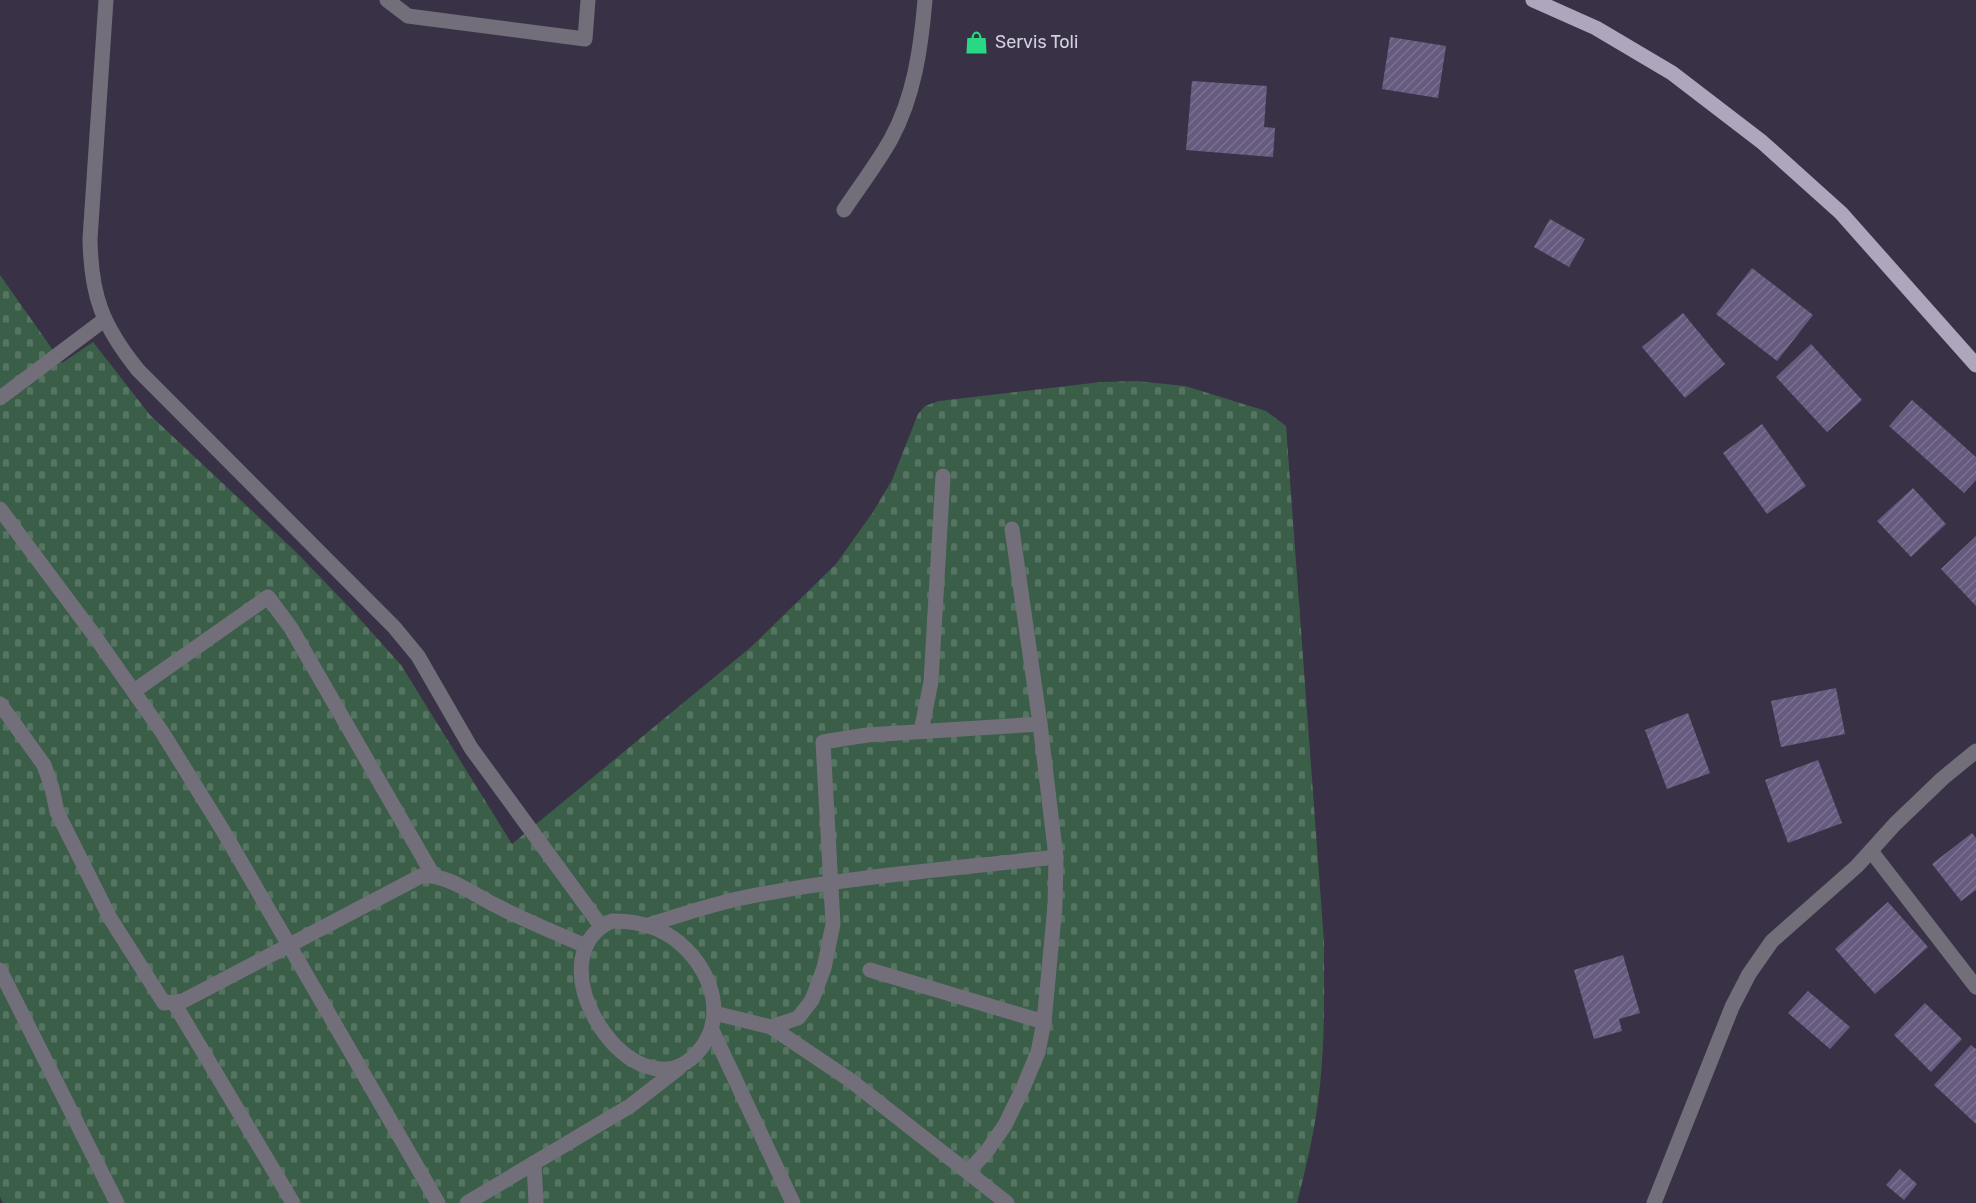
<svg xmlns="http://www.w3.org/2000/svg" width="1976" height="1203" viewBox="0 0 1976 1203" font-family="Rubik,sans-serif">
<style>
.cemetery{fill:url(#cemetery-stones)}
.building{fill:url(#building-hatch)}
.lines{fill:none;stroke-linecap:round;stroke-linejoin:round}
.minor{stroke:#726f7a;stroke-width:15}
.major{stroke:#ada6bc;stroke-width:15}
.labels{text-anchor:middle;stroke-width:5;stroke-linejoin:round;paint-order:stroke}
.poi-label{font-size:18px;fill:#d4d0de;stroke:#393247;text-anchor:start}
</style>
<defs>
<pattern id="cemetery-stones" width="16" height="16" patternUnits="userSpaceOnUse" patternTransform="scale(1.5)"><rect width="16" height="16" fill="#3a5e48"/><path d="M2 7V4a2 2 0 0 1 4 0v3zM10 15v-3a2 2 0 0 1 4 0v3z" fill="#567462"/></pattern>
<pattern id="building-hatch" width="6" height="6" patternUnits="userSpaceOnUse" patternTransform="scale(1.5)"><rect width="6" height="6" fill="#675a7f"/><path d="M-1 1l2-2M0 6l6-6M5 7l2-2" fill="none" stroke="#7c7191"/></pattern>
</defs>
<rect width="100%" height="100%" fill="#393247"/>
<path class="cemetery" d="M 0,275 L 62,363 L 93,342 L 150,415 L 295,551 L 350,608 L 401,665 L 512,844 L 751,647 L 836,564 L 873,512 L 892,480 L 918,414 L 925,406 L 939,401 L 1101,382 L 1137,381 L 1185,386 L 1266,411 L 1286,426 L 1324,942 C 1324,990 1325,1038 1320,1085 C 1316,1125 1307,1164 1297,1203 L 3,1203 L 0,1197 Z"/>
<g class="building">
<path d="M 1390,37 L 1446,46 L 1438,98 L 1382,89 Z"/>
<path d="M 1192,81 L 1267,86 L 1264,127 L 1275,128 L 1273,157 L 1186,150 Z"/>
<path d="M 1550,219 L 1585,239 L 1569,267 L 1534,247 Z"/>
<path d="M 1752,268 L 1813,315 L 1777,361 L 1716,314 Z"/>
<path d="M 1683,313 L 1725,364 L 1685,398 L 1642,347 Z"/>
<path d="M 1811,344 L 1862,400 L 1827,432 L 1776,377 Z"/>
<path d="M 1912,400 L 1976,457 L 1976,480 L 1964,493 L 1889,426 Z"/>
<path d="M 1762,424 L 1806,486 L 1767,514 L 1723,453 Z"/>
<path d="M 1913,488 L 1946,524 L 1911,557 L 1877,521 Z"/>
<path d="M 1976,536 L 1976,606 L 1941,569 Z"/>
<path d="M 1836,688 L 1845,734 L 1781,747 L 1771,701 Z"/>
<path d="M 1688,713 L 1710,773 L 1667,789 L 1645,730 Z"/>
<path d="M 1818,760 L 1842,823 L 1788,843 L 1765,780 Z"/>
<path d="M 1972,833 L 1976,838 L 1976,890 L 1961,901 L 1932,864 Z"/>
<path d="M 1888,902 L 1928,947 L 1875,994 L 1835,949 Z"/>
<path d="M 1623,955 L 1640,1013 L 1619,1019 L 1622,1031 L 1594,1039 L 1574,970 Z"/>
<path d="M 1808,991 L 1850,1027 L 1830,1049 L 1788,1013 Z"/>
<path d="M 1925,1003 L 1962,1039 L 1931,1072 L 1894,1035 Z"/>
<path d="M 1971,1045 L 1976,1049 L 1976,1124 L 1934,1085 Z"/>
<path d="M 1900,1169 L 1917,1184 L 1904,1200 L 1886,1185 Z"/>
</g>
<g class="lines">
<g class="minor">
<path d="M 106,0 L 90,239 C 91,296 102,325 138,370 L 394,627 L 418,656 L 471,748 L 601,926"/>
<path d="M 387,0 L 408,16 L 585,39 L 588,0"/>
<path d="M 844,210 C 860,186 877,164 891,139 C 914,97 921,48 925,0"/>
<path d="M 0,398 L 104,320"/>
<path d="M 0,509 L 94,635 L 162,732 L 222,829 L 438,1203"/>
<path d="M 134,691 L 268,597 L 291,628 L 433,875"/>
<path d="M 0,704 L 44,765 L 52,788 L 57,812 L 110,918 L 164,1003 L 183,1001 L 421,876 C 448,874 474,895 497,906 C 526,921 556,933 586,946"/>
<path d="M 921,731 L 931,682 L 943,476"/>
<path d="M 1871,851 L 1976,987"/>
<path d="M 612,921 C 629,921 649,924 665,933 C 705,955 733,1013 698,1052 C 636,1122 528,959 612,921 Z"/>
<path d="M 645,926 C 677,916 709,905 742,898 C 845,877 951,869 1056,857"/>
<path d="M 0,970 L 117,1203"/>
<path d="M 870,970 L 1044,1022"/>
<path d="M 174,1003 L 293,1203"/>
<path d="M 714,1013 L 771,1027"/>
<path d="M 712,1030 L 793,1203"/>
<path d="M 534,1163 L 536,1203"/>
<path d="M 968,1172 L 987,1151 L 1005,1125 L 1023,1088 L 1038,1052 L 1044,1022 L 1055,906 L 1056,857 L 1040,724 L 1012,529"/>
<path d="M 467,1203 L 630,1106 L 679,1068"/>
<path d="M 1007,1203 L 850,1080 L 771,1027 L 798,1018 L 812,1000 L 824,968 L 833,924 L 823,742 L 867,735 L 1040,724"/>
<path d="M 1654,1203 L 1732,1007 L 1749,974 L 1772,941 L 1857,866 L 1895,824 L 1943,778 L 1976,751"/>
</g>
<path class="major" d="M 1533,0 L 1596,28 L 1672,73 L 1762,142 L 1841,213 L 1976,365"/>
</g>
<defs>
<symbol id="shop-bare" viewBox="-9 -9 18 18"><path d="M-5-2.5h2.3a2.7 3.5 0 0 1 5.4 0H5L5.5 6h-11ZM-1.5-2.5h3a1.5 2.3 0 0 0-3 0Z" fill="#28d885" stroke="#393247" stroke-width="2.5" paint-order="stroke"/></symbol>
</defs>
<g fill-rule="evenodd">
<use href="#shop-bare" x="960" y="26" width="33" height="33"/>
</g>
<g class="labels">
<g class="poi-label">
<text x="995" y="48">Servis Toli</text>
</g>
</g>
</svg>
